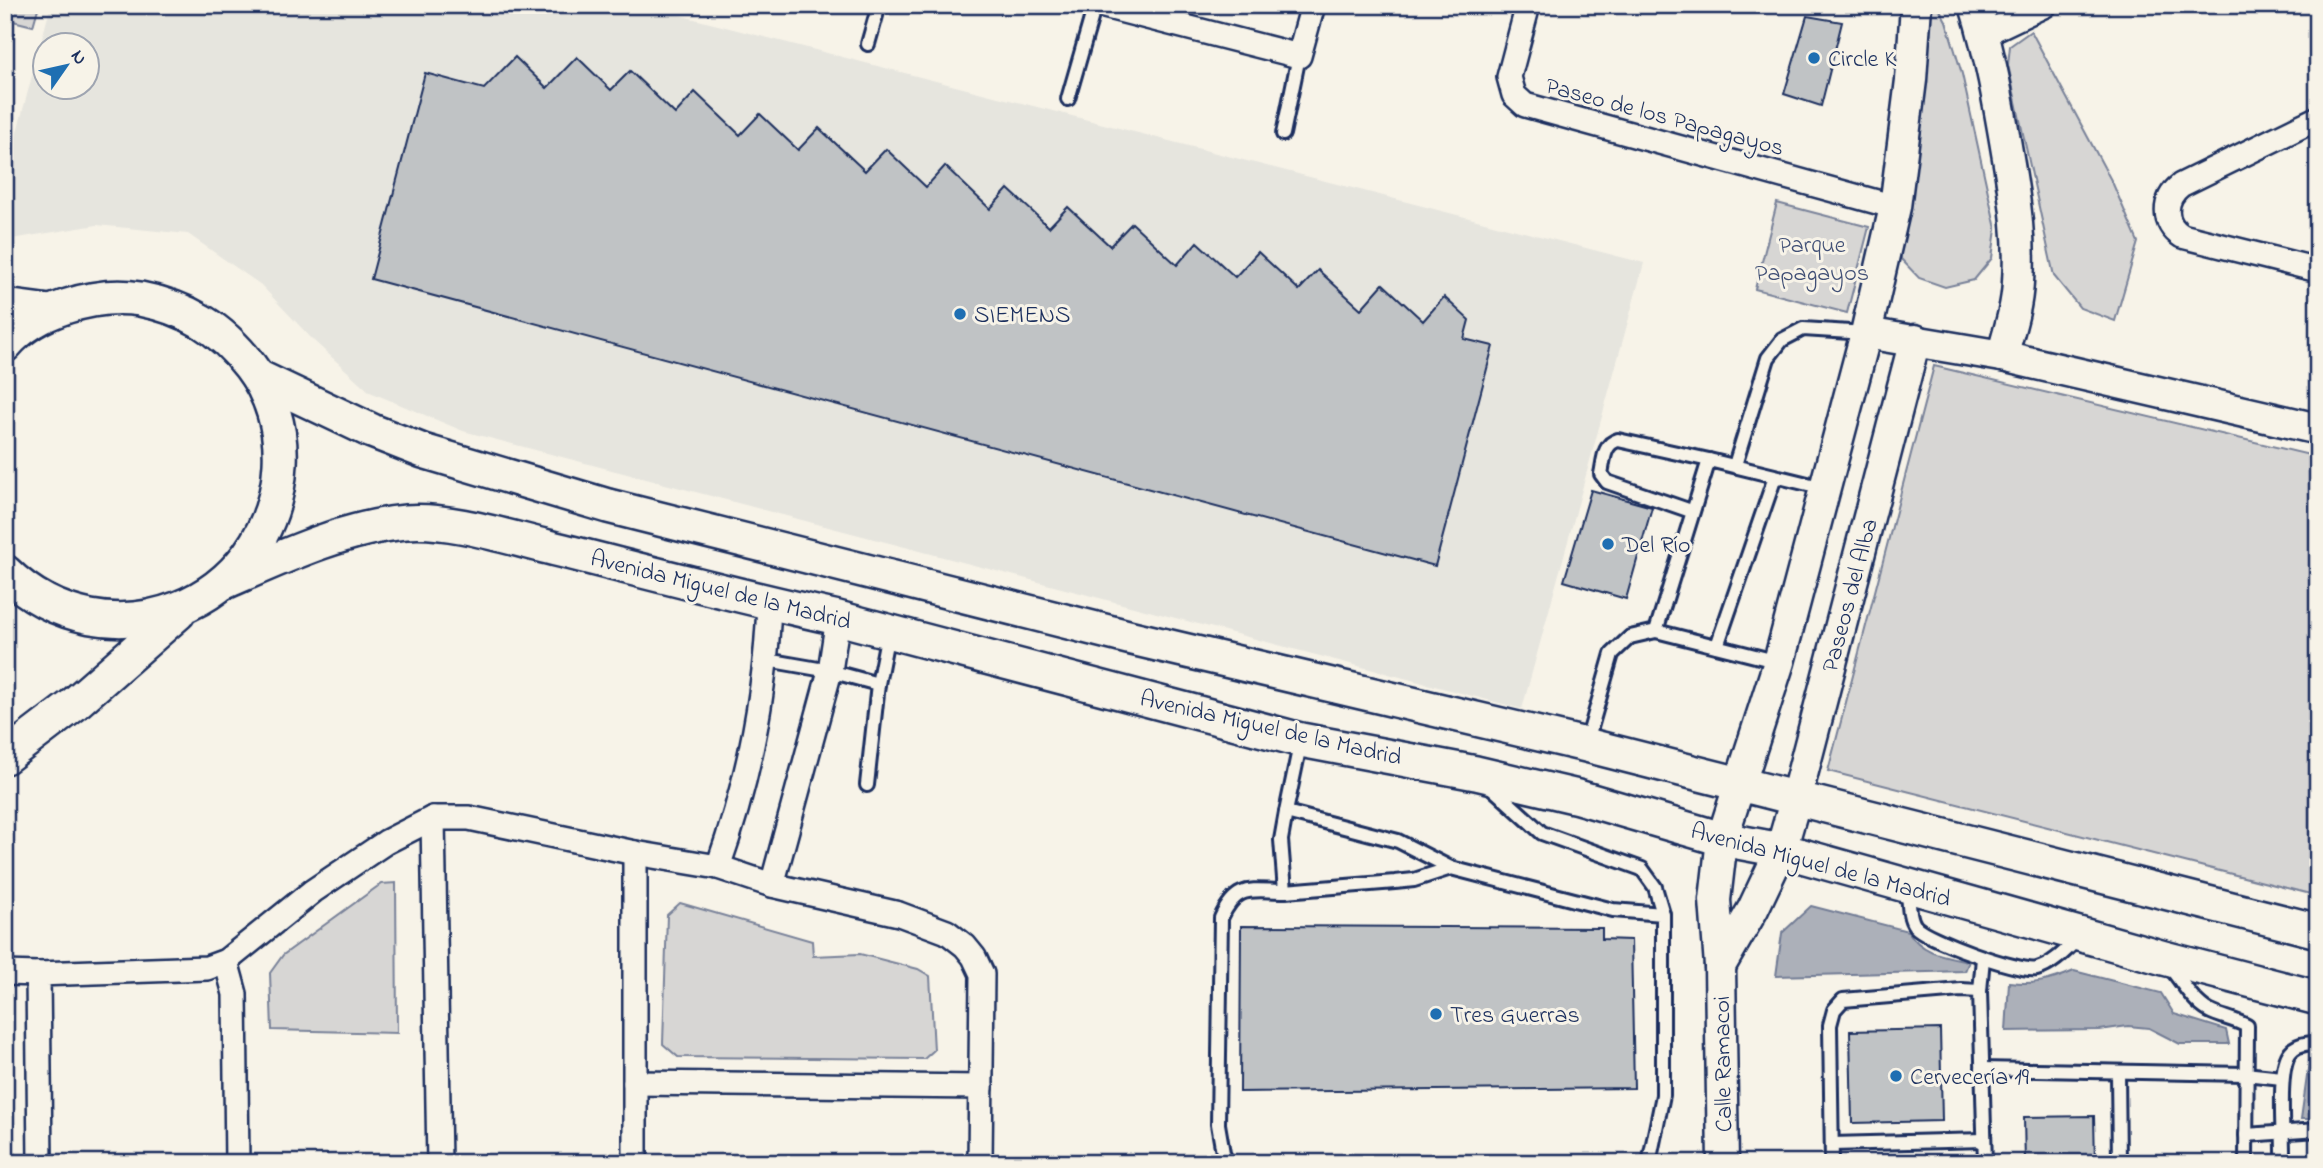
<svg xmlns="http://www.w3.org/2000/svg" width="2323" height="1168" viewBox="0 0 2323 1168" font-family="'Indie Flower',sans-serif">
<style>
.built{fill:#e6e5de;fill-rule:evenodd}
.green{fill:#d7d6d4;stroke:#798299;stroke-width:2}
.water{fill:#acb0b9;stroke:#727c95;stroke-width:2}
.building{fill:#c0c3c5;stroke:#1b2f5e;stroke-width:2}
.lines{fill:none;stroke-linecap:round;stroke-linejoin:round}
.service-casing{stroke:#1b2f5e;stroke-width:18}
.minor-casing{stroke:#1b2f5e;stroke-width:28}
.tertiary-casing{stroke:#1b2f5e;stroke-width:35}
.secondary-casing{stroke:#1b2f5e;stroke-width:38}
.service{stroke:#f7f3e8;stroke-width:12}
.minor{stroke:#f7f3e8;stroke-width:23}
.tertiary{stroke:#f7f3e8;stroke-width:30}
.secondary{stroke:#f7f3e8;stroke-width:33}
.poi-dot{fill:#1f6fb2;stroke:#f7f3e8;stroke-width:2.5}
.labels{text-anchor:middle;stroke-width:6;stroke-linejoin:round;paint-order:stroke}
.poi-label{font-size:24px;fill:#1b2f5e;stroke:#f7f3e8;text-anchor:start}
.street-label{font-size:24px;fill:#1b2f5e;stroke:#f7f3e8}
.park-label{font-size:24px;fill:#415076;stroke:#f7f3e8}
</style>
<rect width="100%" height="100%" fill="#f7f3e8"/>
<filter id="ink" filterUnits="userSpaceOnUse"><feTurbulence type="fractalNoise" baseFrequency=".0143" numOctaves="2"/><feDisplacementMap in="SourceGraphic" scale="14" xChannelSelector="R" yChannelSelector="G"/><feConvolveMatrix kernelMatrix="1 2 1 2 8 2 1 2 1" color-interpolation-filters="sRGB"/></filter>
<g filter="url(#ink)">
<path class="built" d="M 51,5 L 640,5 L 1644,263 L 1522,709 L 463,431 L 370,392 L 314,341 L 261,285 L 188,234 L 97,225 L 5,240 L 5,177 ZM 46,46 L 88,46 L 88,88 L 46,88 Z"/>
<g class="green">
<path d="M 5,5 L 39,5 L 33,26 L 5,19 Z"/>
<path d="M 1938,6 L 1946,21 L 1962,74 L 1996,229 L 1992,258 L 1974,280 L 1945,287 L 1919,278 L 1901,259 L 1901,222 L 1919,143 L 1922,23 L 1926,7 Z"/>
<path d="M 2031,31 L 2113,184 L 2138,242 L 2115,321 L 2080,308 L 2054,276 L 2008,65 L 2010,46 Z"/>
<path d="M 1777,203 L 1869,227 L 1847,313 L 1755,289 Z"/>
<path d="M 1934,366 L 2318,457 L 2318,896 L 1828,771 Z"/>
<path d="M 396,883 L 397,1033 L 272,1030 L 270,973 L 283,955 L 381,884 Z"/>
<path d="M 680,903 L 812,941 L 813,956 L 860,954 L 918,969 L 930,976 L 934,1050 L 924,1059 L 678,1057 L 663,1044 L 667,915 Z"/>
</g>
<g class="water">
<path d="M 1811,906 L 1908,931 C 1922,954 1945,956 1969,961 L 1965,971 L 1776,976 L 1782,933 Z"/>
<path d="M 2074,971 L 2161,993 L 2174,1014 L 2226,1030 L 2229,1044 L 2180,1044 L 2149,1028 L 2128,1026 L 2100,1030 L 2006,1031 L 2009,982 C 2034,985 2051,981 2074,971 Z"/>
<path d="M 2318,1059 L 2318,1119 L 2301,1119 L 2309,1062 Z"/>
</g>
<g class="building">
<path d="M 1807,16 L 1842,22 L 1821,106 L 1784,94 Z"/>
<path d="M 515,57 L 547,88 L 577,57 L 611,90 L 630,71 L 675,114 L 695,92 L 740,135 L 760,114 L 798,150 L 819,128 L 865,171 L 886,149 L 926,187 L 945,166 L 990,209 L 1008,189 L 1049,227 L 1068,207 L 1110,246 L 1132,223 L 1177,265 L 1197,242 L 1235,277 L 1258,252 L 1299,290 L 1318,270 L 1361,309 L 1383,284 L 1423,321 L 1444,297 L 1469,320 L 1464,339 L 1493,346 L 1435,566 L 371,279 L 425,73 L 484,89 Z"/>
<path d="M 1591,490 L 1652,507 L 1626,599 L 1564,581 Z"/>
<path d="M 1241,926 L 1602,928 L 1602,939 L 1631,940 L 1634,1088 L 1240,1092 Z"/>
<path d="M 1940,1029 L 1942,1121 L 1852,1123 L 1850,1031 Z"/>
<path d="M 2094,1116 L 2095,1163 L 2025,1163 L 2024,1117 Z"/>
</g>
<g class="lines">
<defs>
<g id="service">
<path d="M 868,44 L 879,5"/>
<path d="M 1068,99 L 1095,5"/>
<path d="M 1283,134 L 1299,56"/>
<path d="M 1735,465 L 1768,358 L 1782,340 L 1803,329 L 1866,333"/>
<path d="M 1691,511 L 1607,482 L 1601,474 C 1604,461 1603,444 1618,440 L 1709,460"/>
<path d="M 1656,631 L 1779,662"/>
<path d="M 1717,646 L 1775,477"/>
<path d="M 767,660 L 830,671 L 878,684 L 867,785"/>
<path d="M 878,684 L 888,633"/>
<path d="M 1301,740 L 1286,812 L 1398,841 L 1451,868 L 1613,910 L 1663,914 L 1663,1095 L 1649,1163"/>
<path d="M 1586,745 L 1612,654 L 1630,637 L 1656,631 L 1709,460 L 1824,488"/>
<path d="M 1489,785 L 1542,833 L 1642,869 L 1655,887 L 1663,914"/>
<path d="M 1908,889 C 1909,901 1908,917 1915,926 C 1926,939 2020,973 2037,969 C 2053,965 2068,948 2080,937"/>
<path d="M 1285,891 L 1395,882 L 1414,880 L 1451,868"/>
<path d="M 2170,967 C 2181,981 2193,1002 2209,1011 C 2220,1017 2234,1019 2247,1026 L 2246,1163"/>
<path d="M 1980,991 L 1983,958"/>
<path d="M 1982,1069 L 2245,1074 L 2282,1078"/>
<path d="M 2118,1072 L 2119,1163"/>
<path d="M 2246,1135 L 2318,1130"/>
<path d="M 1832,1144 L 1984,1140"/>
<path d="M 1227,1163 L 1223,1153 L 1218,1124 L 1221,918 C 1237,883 1251,891 1285,891 L 1281,840 L 1286,812"/>
<path d="M 1832,1163 L 1830,1025 L 1834,1010 L 1843,1000 L 1961,990 L 1980,991 L 1985,1163"/>
<path d="M 2283,1163 C 2284,1138 2277,1073 2289,1054 C 2295,1044 2307,1043 2318,1043"/>
</g>
<g id="minor">
<path d="M 1100,5 L 1299,56 L 1313,5"/>
<path d="M 1528,5 L 1509,77 L 1514,95 L 1525,105 L 1895,207"/>
<path d="M 1984,34 L 2045,5"/>
<path d="M 2318,118 L 2181,185 C 2163,199 2162,223 2182,236 L 2318,270"/>
<path d="M 433,818 L 439,1163"/>
<path d="M 635,853 L 635,1163"/>
<path d="M 718,867 C 748,782 766,694 769,603"/>
<path d="M 772,885 L 830,671 L 838,618"/>
<path d="M 226,961 L 235,994 L 237,1163"/>
<path d="M 5,973 L 38,974"/>
<path d="M 635,1083 L 981,1087"/>
<path d="M 40,1163 L 38,974 L 207,968 L 226,961 L 313,891 L 386,842 L 433,818 L 469,818 L 635,853 L 718,867 L 772,885 L 899,914 L 947,932 L 965,946 L 974,957 L 982,974 L 980,1163"/>
</g>
<g id="tertiary">
<path d="M 1975,5 C 1991,57 1999,105 2008,158 C 2015,199 2021,240 2018,282 C 2017,307 2009,331 2002,356"/>
<path d="M 1866,333 L 2002,356 L 2318,429"/>
<path d="M 1720,966 L 1753,909 L 1781,850 L 1796,798 L 1915,340"/>
<path d="M 1723,1163 L 1720,966 L 1715,900 L 1722,839 L 1779,662 L 1866,333 L 1895,207 L 1911,80 L 1916,5"/>
</g>
<g id="secondary">
<path d="M 5,306 L 50,312"/>
<path d="M 5,345 C 34,310 96,292 140,299 C 187,308 220,327 250,366 C 271,393 282,429 280,464 C 273,606 107,671 5,572"/>
<path d="M 258,377 L 372,431 L 423,451 L 608,506 L 1132,638 L 1586,745 L 2318,931"/>
<path d="M 225,582 C 282,557 343,528 406,522 C 447,518 507,537 548,547 C 644,571 741,597 838,618 L 1301,740 L 1476,773 L 1578,797 L 1722,839 L 1781,850 L 2164,958 L 2318,998"/>
<path d="M 5,757 L 72,706 L 178,613"/>
</g>
</defs>
<use href="#service" class="service-casing"/>
<use href="#minor" class="minor-casing"/>
<use href="#tertiary" class="tertiary-casing"/>
<use href="#secondary" class="secondary-casing"/>
<use href="#service" class="service"/>
<use href="#minor" class="minor"/>
<use href="#tertiary" class="tertiary"/>
<use href="#secondary" class="secondary"/>
</g>
</g>
<g class="poi-dot">
<circle cx="1814" cy="58" r="7"/>
<circle cx="960" cy="314" r="7"/>
<circle cx="1608" cy="544" r="7"/>
<circle cx="1436" cy="1014" r="7"/>
<circle cx="1896" cy="1076" r="7"/>
</g>
<g class="labels">
<g class="poi-label">
<text x="1828" y="66">Circle K</text>
<text x="974" y="322">SIEMENS</text>
<text x="1622" y="552">Del Río</text>
<text x="1450" y="1022">Tres Guerras</text>
<text x="1910" y="1084">Cervecería 19</text>
</g>
<g class="street-label">
<text transform="translate(1665 116) rotate(15)" y="8">Paseo de los Papagayos</text>
<text transform="translate(721 589) rotate(14)" y="8">Avenida Miguel de la Madrid</text>
<text transform="translate(1849 595) rotate(-75)" y="8">Paseos del Alba</text>
<text transform="translate(1271 727) rotate(13)" y="8">Avenida Miguel de la Madrid</text>
<text transform="translate(1821 864) rotate(15)" y="8">Avenida Miguel de la Madrid</text>
<text transform="translate(1722 1064) rotate(-91)" y="8">Calle Ramacoi</text>
</g>
<g class="park-label">
<text x="1812" y="252">Parque<tspan x="1812" dy="28">Papagayos</tspan></text>
</g>
</g>
<rect width="2323" height="1168" fill="none" stroke="#f7f3e8" stroke-width="28"/>
<rect x="14" y="14" width="2295" height="1140" fill="none" stroke="#1b2f5e" stroke-width="2.5" filter="url(#ink)"/>
<g transform="translate(66 66) rotate(56)"><circle r="33" fill="#f7f3e8" stroke="#9fa5b1" stroke-width="2"/>
<path d="M0-5L12 26L0 18L-12 26Z" fill="#1f6fb2"/>
<text y="-10" font-size="19" font-weight="bold" text-anchor="middle" fill="#1b2f5e">N</text>
</g>
</svg>
